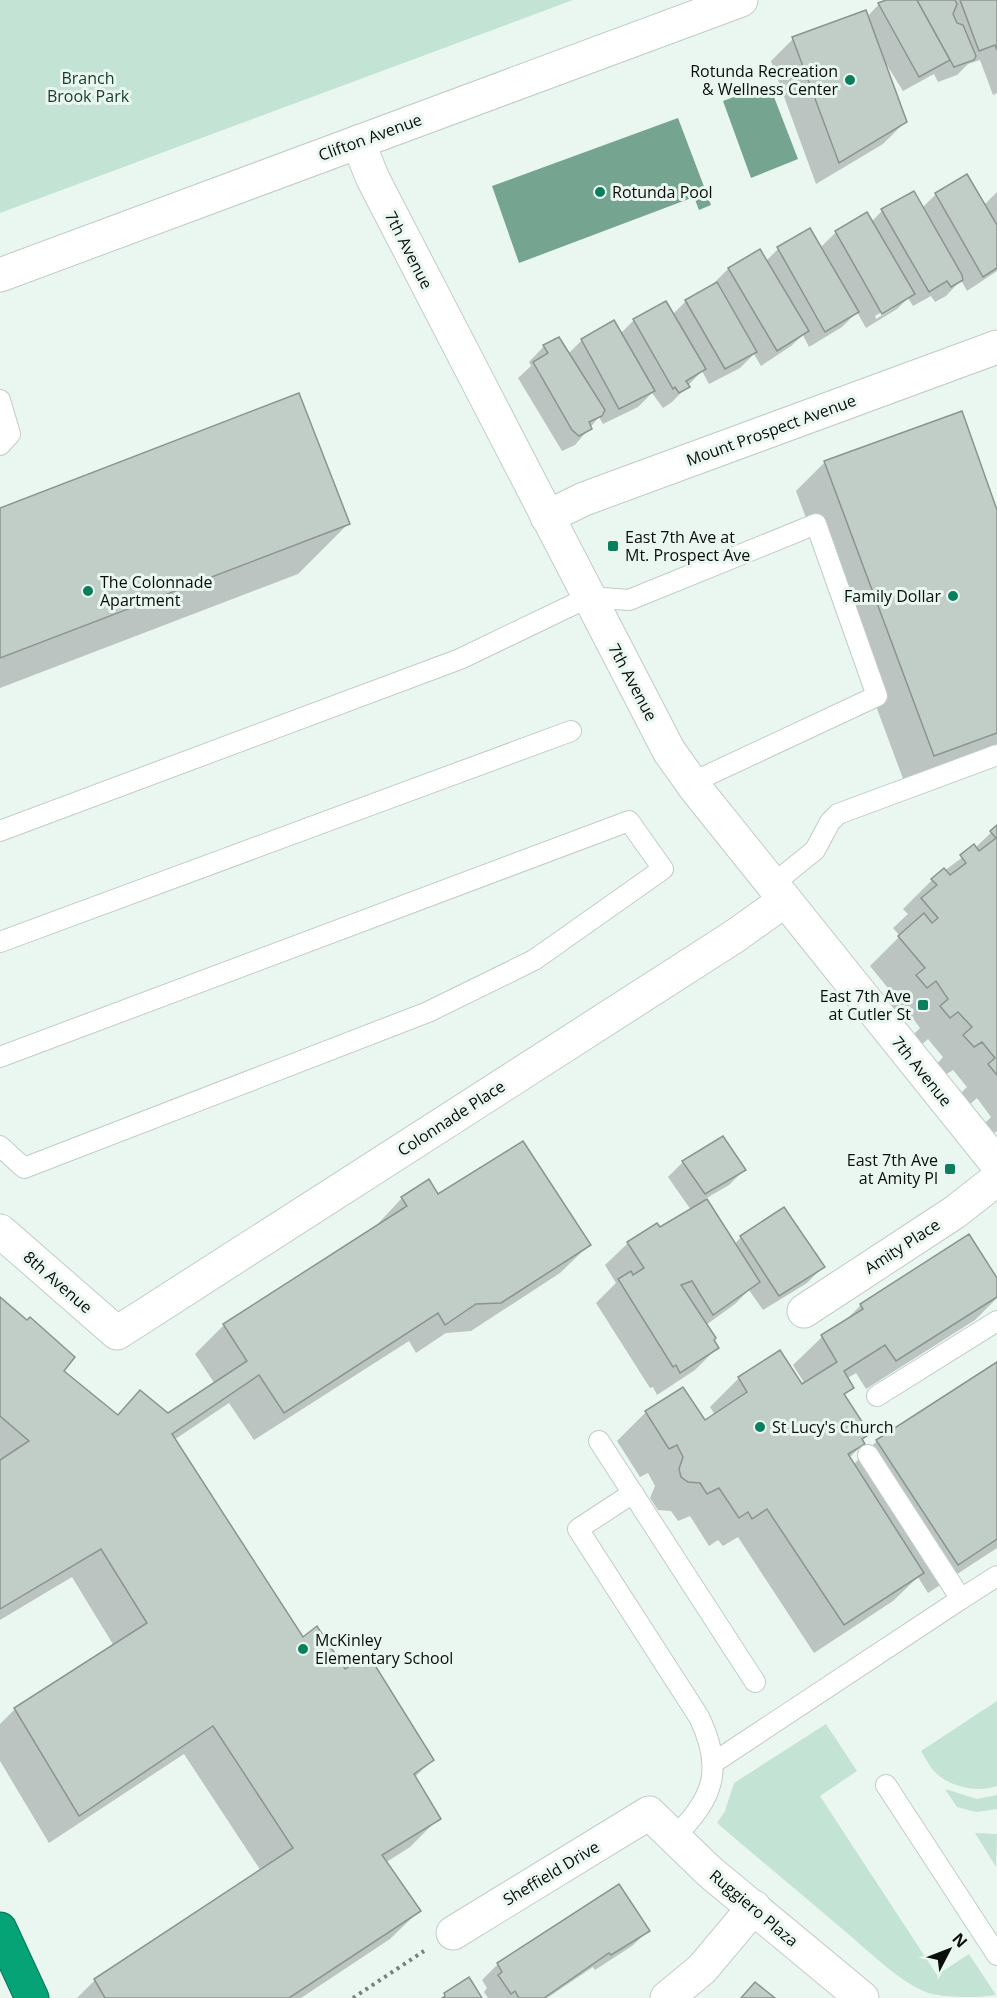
<svg xmlns="http://www.w3.org/2000/svg" width="997" height="1998" viewBox="0 0 997 1998" font-family="'Open Sans',sans-serif">
<style>
.green{fill:#c3e4d4}
.water{fill:#75a590}
.shadow{fill:#0003;fill-rule:evenodd}
.building{fill:#c1cdc7;stroke:#8a9590;stroke-width:1.5}
.lines{fill:none;stroke-linecap:round;stroke-linejoin:round}
.lane-casing{stroke:#c1cdc7;stroke-width:22}
.street-casing{stroke:#c1cdc7;stroke-width:35}
.secondary-casing{stroke:#c1cdc7;stroke-width:35}
.highway-casing{stroke:#076f52;stroke-width:35}
.path{stroke:#78807c;stroke-width:4;stroke-dasharray:3 4.5;stroke-linecap:butt}
.lane{stroke:#fff;stroke-width:20}
.street{stroke:#fff;stroke-width:33}
.secondary{stroke:#fff;stroke-width:33}
.highway{stroke:#06a377;stroke-width:33}
.poi-dot{fill:#0b7f5d;stroke:#eaf6f0;stroke-width:2}
.labels{text-anchor:middle;stroke-width:6;stroke-linejoin:round;paint-order:stroke}
.poi-label{font-size:16px;fill:#0a0e0c;stroke:#eaf6f0;text-anchor:start}
.park-label{font-size:16px;fill:#133d2d;stroke:#eaf6f0}
.street-label{font-size:16px;fill:#0a0e0c;stroke:#eaf6f0}
</style>
<rect width="100%" height="100%" fill="#eaf6f0"/>
<g class="green">
<path d="M 0,0 L 573,0 L 0,213 Z"/>
<path d="M 997,1701 L 997,1786 C 978,1793 948,1787 934,1771 C 929,1766 925,1757 921,1751 Z"/>
<path d="M 826,1724 L 857,1771 L 820,1796 L 937,1975 L 969,1954 L 996,1995 C 977,1998 946,1998 928,1993 C 898,1981 871,1953 847,1933 C 804,1896 760,1860 717,1823 L 725,1811 L 734,1783 Z"/>
<path d="M 945,1789 L 977,1799 L 997,1795 L 997,1809 L 976,1812 L 957,1807 Z"/>
<path d="M 975,1833 L 997,1834 L 996,1867 Z"/>
</g>
<g class="water">
<path d="M 769,84 L 798,159 L 751,178 L 723,101 Z"/>
<path d="M 678,118 L 711,205 L 699,210 L 694,197 L 519,263 L 492,186 Z"/>
</g>
<g class="shadow">
<path d="M 890,0 L 997,0 L 997,93 L 993,95 L 980,60 L 968,64 L 957,75 L 938,82 L 934,74 L 903,91 L 880,54 L 905,122 L 883,144 L 816,184 L 771,61 L 793,39 L 867,17 L 879,4 Z"/>
<path d="M 997,192 L 997,271 L 967,291 L 961,280 L 946,296 L 935,302 L 931,296 L 913,306 L 908,298 L 897,309 L 866,328 L 857,312 L 842,327 L 809,347 L 803,335 L 791,346 L 761,366 L 754,354 L 740,368 L 709,384 L 702,371 L 672,402 L 663,408 L 652,393 L 638,407 L 603,424 L 599,417 L 575,445 L 562,451 L 518,378 L 531,366 L 529,362 L 544,346 L 564,345 L 569,353 L 582,340 L 620,334 L 634,320 L 672,315 L 686,301 L 713,284 L 728,269 L 760,251 L 766,261 L 778,249 L 810,230 L 820,248 L 836,232 L 866,214 L 871,222 L 882,211 L 922,208 L 936,194 L 984,205 ZM 897,303 L 897,306 L 876,319 L 875,316 Z"/>
<path d="M 825,462 L 997,515 L 997,750 L 905,784 L 796,491 Z"/>
<path d="M 0,509 L 349,523 L 298,574 L 0,688 Z"/>
<path d="M 997,827 L 997,1131 L 991,1135 L 984,1124 L 991,1117 L 977,1098 L 969,1105 L 960,1094 L 967,1087 L 953,1070 L 945,1075 L 936,1065 L 943,1057 L 928,1039 L 920,1046 L 912,1036 L 920,1028 L 906,1009 L 897,1016 L 889,1005 L 896,998 L 870,966 L 900,936 L 893,928 L 908,914 L 903,909 L 932,880 L 975,848 Z"/>
<path d="M 683,1162 L 744,1170 L 729,1185 L 705,1199 L 734,1245 L 741,1237 L 823,1267 L 807,1283 L 763,1310 L 749,1290 L 735,1304 L 706,1325 L 717,1348 L 695,1370 L 657,1395 L 653,1387 L 650,1388 L 596,1303 L 616,1283 L 605,1265 L 628,1243 L 660,1229 L 691,1210 L 668,1177 Z"/>
<path d="M 438,1196 L 589,1245 L 560,1273 L 471,1331 L 446,1333 L 416,1353 L 409,1341 L 254,1440 L 229,1403 L 174,1440 L 302,1639 L 344,1671 L 432,1760 L 414,1778 L 439,1818 L 410,1847 L 385,1863 L 419,1911 L 390,1939 L 301,1998 L 77,1998 L 95,1980 L 261,1871 L 184,1754 L 49,1843 L 0,1761 L 0,1724 L 15,1709 L 114,1646 L 72,1577 L 0,1620 L 0,1299 L 62,1371 L 116,1416 L 140,1392 L 168,1415 L 215,1384 L 195,1354 L 224,1325 L 374,1228 L 402,1198 Z"/>
<path d="M 968,1236 L 997,1281 L 997,1298 L 975,1320 L 866,1389 L 856,1373 L 846,1379 L 852,1387 L 844,1395 L 869,1434 L 861,1441 L 863,1444 L 849,1458 L 853,1465 L 877,1441 L 997,1364 L 997,1548 L 928,1593 L 918,1577 L 893,1601 L 814,1653 L 738,1537 L 723,1546 L 718,1540 L 709,1546 L 690,1516 L 678,1521 L 671,1511 L 658,1510 L 650,1498 L 655,1486 L 648,1473 L 640,1477 L 617,1441 L 646,1412 L 682,1389 L 705,1422 L 715,1415 L 710,1407 L 739,1378 L 802,1386 L 805,1384 L 793,1365 L 822,1337 L 840,1326 L 861,1305 Z"/>
<path d="M 648,1931 L 632,1946 L 595,1970 L 593,1967 L 547,1998 L 488,1998 L 484,1992 L 487,1988 L 482,1980 L 498,1964 Z"/>
</g>
<g class="building">
<path d="M 886,0 L 917,0 L 950,60 L 919,77 L 878,3 Z"/>
<path d="M 917,0 L 955,0 L 957,4 L 953,14 L 957,23 L 963,25 L 976,56 L 974,60 L 954,67 Z"/>
<path d="M 960,0 L 997,0 L 997,50 L 995,45 L 979,51 Z"/>
<path d="M 866,10 L 907,122 L 839,163 L 792,37 Z"/>
<path d="M 967,174 L 997,225 L 997,268 L 983,277 L 935,193 Z"/>
<path d="M 914,191 L 962,275 L 963,280 L 951,287 L 947,281 L 929,292 L 881,209 Z"/>
<path d="M 867,212 L 915,294 L 882,314 L 835,231 Z"/>
<path d="M 810,228 L 859,312 L 825,332 L 777,247 Z"/>
<path d="M 760,249 L 809,331 L 777,351 L 728,268 Z"/>
<path d="M 717,282 L 757,352 L 725,369 L 685,300 Z"/>
<path d="M 666,301 L 706,369 L 686,381 L 690,387 L 679,393 L 675,387 L 673,389 L 633,319 Z"/>
<path d="M 614,320 L 655,391 L 619,409 L 581,339 Z"/>
<path d="M 559,337 L 605,410 L 602,416 L 589,422 L 592,429 L 579,436 L 572,430 L 533,362 L 548,353 L 543,345 Z"/>
<path d="M 299,393 L 350,524 L 0,658 L 0,508 Z"/>
<path d="M 962,411 L 997,510 L 997,733 L 934,756 L 824,461 Z"/>
<path d="M 997,825 L 997,1075 L 988,1064 L 995,1058 L 982,1042 L 974,1047 L 963,1035 L 972,1027 L 958,1012 L 950,1018 L 940,1006 L 948,999 L 936,981 L 927,988 L 916,975 L 925,968 L 898,936 L 924,913 L 932,923 L 938,918 L 921,898 L 937,885 L 931,879 L 944,868 L 950,875 L 966,863 L 960,855 L 974,844 L 979,851 L 996,838 L 990,831 Z"/>
<path d="M 723,1136 L 746,1170 L 705,1194 L 682,1161 Z"/>
<path d="M 523,1141 L 591,1245 L 501,1303 L 476,1304 L 445,1325 L 438,1313 L 284,1413 L 259,1375 L 172,1434 L 303,1637 L 317,1626 L 345,1669 L 368,1654 L 434,1760 L 414,1774 L 441,1819 L 382,1855 L 421,1911 L 289,1998 L 105,1998 L 94,1979 L 293,1848 L 213,1726 L 79,1816 L 14,1708 L 147,1623 L 101,1549 L 0,1609 L 0,1460 L 29,1441 L 0,1416 L 0,1297 L 27,1320 L 30,1317 L 75,1357 L 64,1371 L 118,1415 L 140,1390 L 168,1413 L 247,1361 L 223,1324 L 407,1206 L 401,1197 L 429,1179 L 438,1194 Z"/>
<path d="M 707,1199 L 760,1282 L 713,1315 L 692,1281 L 681,1285 L 716,1338 L 714,1340 L 719,1348 L 680,1373 L 676,1365 L 673,1367 L 618,1279 L 631,1271 L 633,1275 L 644,1268 L 627,1242 L 657,1223 L 660,1227 Z"/>
<path d="M 784,1207 L 825,1267 L 779,1296 L 740,1236 Z"/>
<path d="M 969,1234 L 997,1278 L 997,1297 L 896,1361 L 885,1345 L 844,1371 L 854,1388 L 844,1394 L 870,1434 L 862,1439 L 865,1444 L 848,1454 L 924,1573 L 844,1625 L 767,1509 L 752,1519 L 748,1512 L 739,1518 L 719,1488 L 707,1494 L 700,1483 L 688,1482 L 681,1477 L 679,1469 L 683,1457 L 677,1445 L 669,1449 L 645,1411 L 683,1387 L 705,1420 L 747,1392 L 738,1377 L 780,1350 L 802,1384 L 837,1362 L 821,1335 L 863,1309 L 860,1304 Z"/>
<path d="M 997,1362 L 997,1539 L 958,1565 L 876,1440 Z"/>
<path d="M 619,1884 L 650,1931 L 611,1955 L 609,1953 L 544,1998 L 519,1998 L 515,1991 L 511,1994 L 498,1975 L 502,1972 L 497,1963 Z"/>
<path d="M 469,1977 L 482,1998 L 442,1998 L 445,1996 L 444,1993 Z"/>
<path d="M 755,1982 L 775,1998 L 741,1998 Z"/>
</g>
<g class="lines">
<defs>
<g id="lane">
<path d="M 0,400 L 10,434 L 0,445"/>
<path d="M 0,831 L 460,659 L 589,597 L 629,600 L 816,524 L 877,696 L 691,783"/>
<path d="M 772,885 L 815,850 L 830,822 L 838,814 L 997,755"/>
<path d="M 0,942 L 571,731"/>
<path d="M 0,1057 L 629,821 L 663,869 L 534,960 L 428,1012 L 24,1168 L 0,1146"/>
<path d="M 877,1396 L 997,1321"/>
<path d="M 599,1441 L 755,1682"/>
<path d="M 868,1455 L 961,1599 L 997,1576"/>
<path d="M 633,1493 L 578,1529 L 699,1717 C 724,1769 714,1799 674,1837"/>
<path d="M 713,1763 L 961,1599"/>
<path d="M 886,1785 L 997,1955"/>
</g>
<g id="street">
<path d="M 547,517 L 584,499 L 997,347"/>
<path d="M 0,1231 L 117,1333 L 735,936 L 784,901"/>
<path d="M 804,1311 L 955,1212 L 997,1179"/>
<path d="M 453,1933 L 649,1813 L 710,1872 L 862,1998"/>
<path d="M 667,1998 L 702,1969 L 754,1907"/>
</g>
<g id="secondary">
<path d="M 358,142 L 373,179 L 669,751 L 696,789 L 997,1164"/>
<path d="M 0,275 L 741,0"/>
</g>
<path id="highway" d="M 0,1929 L 32,1998"/>
</defs>
<use href="#lane" class="lane-casing"/>
<use href="#street" class="street-casing"/>
<use href="#secondary" class="secondary-casing"/>
<use href="#highway" class="highway-casing"/>
<path class="path" d="M 353,1998 L 424,1951"/>
<use href="#lane" class="lane"/>
<use href="#street" class="street"/>
<use href="#secondary" class="secondary"/>
<use href="#highway" class="highway"/>
</g>
<g class="poi-dot">
<circle cx="850" cy="80" r="6"/>
<circle cx="600" cy="192" r="6"/>
<rect x="607" y="540" width="12" height="12" rx="3"/>
<circle cx="88" cy="591" r="6"/>
<circle cx="953" cy="596" r="6"/>
<rect x="917" y="999" width="12" height="12" rx="3"/>
<rect x="944" y="1163" width="12" height="12" rx="3"/>
<circle cx="760" cy="1427" r="6"/>
<circle cx="303" cy="1649" r="6"/>
</g>
<g class="labels">
<g class="poi-label">
<text x="838" y="77" text-anchor="end">Rotunda Recreation<tspan x="838" dy="18">&amp; Wellness Center</tspan></text>
<text x="612" y="198">Rotunda Pool</text>
<text x="625" y="543">East 7th Ave at<tspan x="625" dy="18">Mt. Prospect Ave</tspan></text>
<text x="100" y="588">The Colonnade<tspan x="100" dy="18">Apartment</tspan></text>
<text x="941" y="602" text-anchor="end">Family Dollar</text>
<text x="911" y="1002" text-anchor="end">East 7th Ave<tspan x="911" dy="18">at Cutler St</tspan></text>
<text x="938" y="1166" text-anchor="end">East 7th Ave<tspan x="938" dy="18">at Amity Pl</tspan></text>
<text x="772" y="1433">St Lucy's Church</text>
<text x="315" y="1646">McKinley<tspan x="315" dy="18">Elementary School</tspan></text>
</g>
<g class="park-label">
<text x="88" y="84">Branch<tspan x="88" dy="18">Brook Park</tspan></text>
</g>
<g class="street-label">
<text transform="translate(370 137) rotate(-20)" y="6">Clifton Avenue</text>
<text transform="translate(409 250) rotate(63)" y="6">7th Avenue</text>
<text transform="translate(771 430) rotate(-20)" y="6">Mount Prospect Avenue</text>
<text transform="translate(633 682) rotate(62)" y="6">7th Avenue</text>
<text transform="translate(922 1071) rotate(51)" y="6">7th Avenue</text>
<text transform="translate(451 1118) rotate(-33)" y="6">Colonnade Place</text>
<text transform="translate(902 1246) rotate(-33)" y="6">Amity Place</text>
<text transform="translate(58 1282) rotate(41)" y="6">8th Avenue</text>
<text transform="translate(551 1873) rotate(-31)" y="6">Sheffield Drive</text>
<text transform="translate(754 1908) rotate(40)" y="6">Ruggiero Plaza</text>
</g>
</g>
<g transform="translate(949 1950) rotate(48)" stroke="#eaf6f0" stroke-width="4.5" paint-order="stroke">
<path d="M0-4.5L10 22L0 15L-10 22Z" fill="#0a0e0c"/>
<text y="-9" font-size="16" font-weight="bold" text-anchor="middle" fill="#0a0e0c">N</text>
</g>
</svg>
